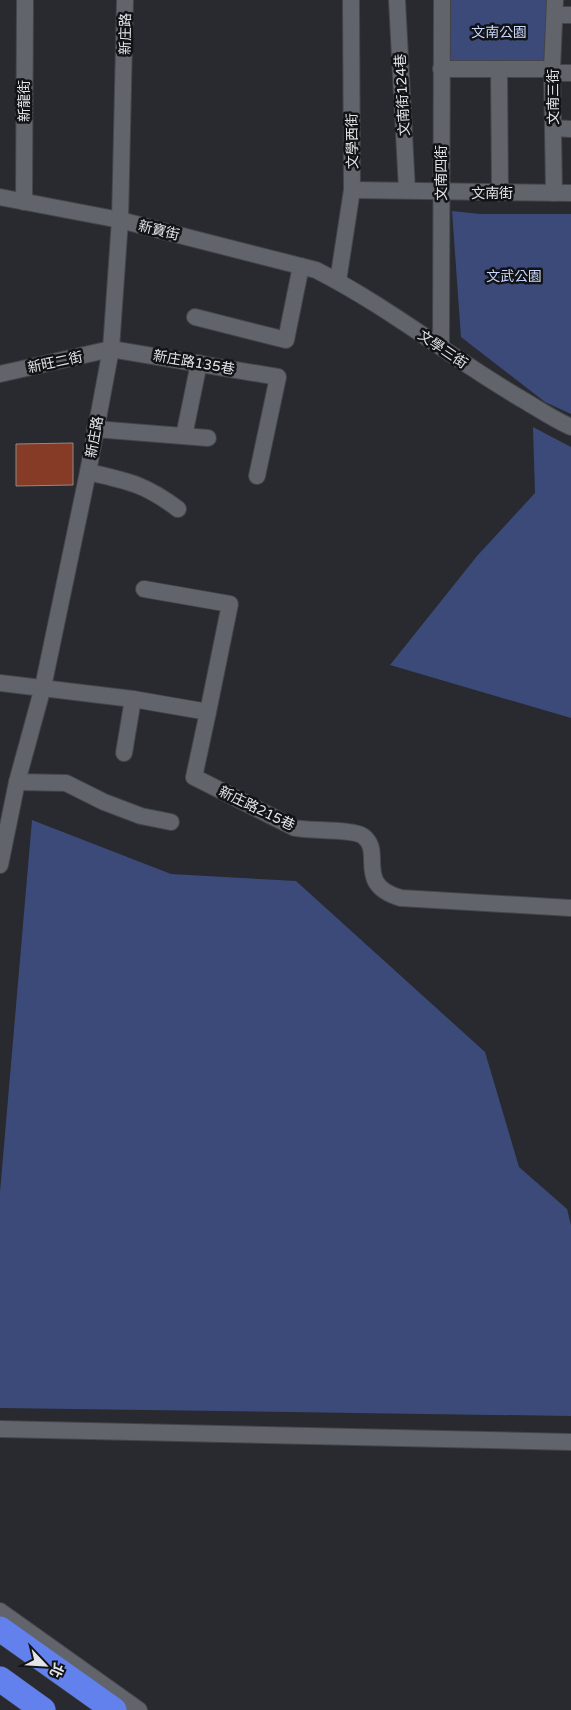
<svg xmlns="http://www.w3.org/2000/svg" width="571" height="1710" viewBox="0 0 571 1710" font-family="'Varela Round','Noto Sans TC',sans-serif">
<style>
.green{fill:#3b4a78}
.building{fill:#853b25;stroke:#918987}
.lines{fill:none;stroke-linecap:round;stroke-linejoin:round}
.minor-casing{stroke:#43454a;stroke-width:18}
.highway-casing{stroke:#43454a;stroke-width:26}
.minor{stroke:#61646a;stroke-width:16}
.highway{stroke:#6281ed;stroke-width:25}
.labels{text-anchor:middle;stroke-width:5;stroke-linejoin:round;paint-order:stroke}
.park-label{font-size:14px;fill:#c9d8fe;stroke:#121316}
.street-label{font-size:14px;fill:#e3e4e8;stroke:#121316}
</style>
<rect width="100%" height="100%" fill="#282a30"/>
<g class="green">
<path d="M 451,0 L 548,0 L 547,63 L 450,62 Z"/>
<path d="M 452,211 L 480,214 L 571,214 L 571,414 L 545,402 L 461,337 Z"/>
<path d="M 533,427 L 571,447 L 571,718 L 390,665 L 477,556 L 535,493 Z"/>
<path d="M 32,820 L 171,874 L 296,881 L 485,1052 L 519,1167 L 567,1209 L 571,1225 L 571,1416 L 0,1408 L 0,1192 Z"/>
</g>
<path class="building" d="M 73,443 L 73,485 L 16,486 L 16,444 Z"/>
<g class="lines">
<defs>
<g id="minor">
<path d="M 397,0 L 407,190"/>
<path d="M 555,15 L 571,15"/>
<path d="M 441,69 L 552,69"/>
<path d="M 499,69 L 500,193"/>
<path d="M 552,73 L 571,73"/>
<path d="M 553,128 L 571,129"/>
<path d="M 352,190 L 571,193"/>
<path d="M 554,193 L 552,69 L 555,0"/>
<path d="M 0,197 L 120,220 L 316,270 C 389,307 454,360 525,401 C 540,410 555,420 571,427"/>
<path d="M 24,202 L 25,0"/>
<path d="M 338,281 L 352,190 L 351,0"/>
<path d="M 195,317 L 286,340 L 301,266"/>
<path d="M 441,347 L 442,0"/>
<path d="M 0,374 L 111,349 L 278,377 L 257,476"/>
<path d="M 95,429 L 208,438"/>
<path d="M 184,436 L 199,363"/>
<path d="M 88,472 C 128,481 145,484 178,509"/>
<path d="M 144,589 L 230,604 L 208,712"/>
<path d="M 0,683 L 133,699 L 208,712 L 194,777 L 295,828 C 310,831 354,829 363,836 C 385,852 353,884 401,898 L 571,908"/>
<path d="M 124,753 L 133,699"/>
<path d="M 17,782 L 66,783 L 104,802 L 141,816 L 171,822"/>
<path d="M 0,865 L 17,782 L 43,687 L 88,472 L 111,349 L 120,220 L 125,0"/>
<path d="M 0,1429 L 571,1442"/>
<path d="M 0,1611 L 139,1710"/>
</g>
<g id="highway">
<path d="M 0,1629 L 114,1710"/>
<path d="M 0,1679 L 43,1710"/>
</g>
</defs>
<use href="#minor" class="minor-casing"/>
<use href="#highway" class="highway-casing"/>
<use href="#minor" class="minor"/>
<use href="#highway" class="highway"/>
</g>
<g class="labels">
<g class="park-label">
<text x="499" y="37">文南公園</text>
<text x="514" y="281">文武公園</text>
</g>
<g class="street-label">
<text transform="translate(125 34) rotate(-89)" y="5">新庄路</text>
<text transform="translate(402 95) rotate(-93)" y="5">文南街124巷</text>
<text transform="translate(553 97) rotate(-90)" y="5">文南三街</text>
<text transform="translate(24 101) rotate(-90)" y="5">新龍街</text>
<text transform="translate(352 141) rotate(-91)" y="5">文學西街</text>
<text transform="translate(441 173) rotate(-90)" y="5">文南四街</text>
<text x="492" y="198">文南街</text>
<text transform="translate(159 230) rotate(14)" y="5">新寶街</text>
<text transform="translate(443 349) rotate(34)" y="5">文學三街</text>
<text transform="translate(55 362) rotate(-12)" y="5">新旺二街</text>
<text transform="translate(194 362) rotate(10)" y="5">新庄路135巷</text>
<text transform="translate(94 437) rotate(-80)" y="5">新庄路</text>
<text transform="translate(257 808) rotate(26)" y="5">新庄路215巷</text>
</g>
</g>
<g transform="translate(45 1665) rotate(115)" stroke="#121316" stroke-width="4" paint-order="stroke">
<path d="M0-4L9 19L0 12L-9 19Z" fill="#e3e4e8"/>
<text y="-8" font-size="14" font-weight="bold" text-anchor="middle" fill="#e3e4e8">北</text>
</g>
</svg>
